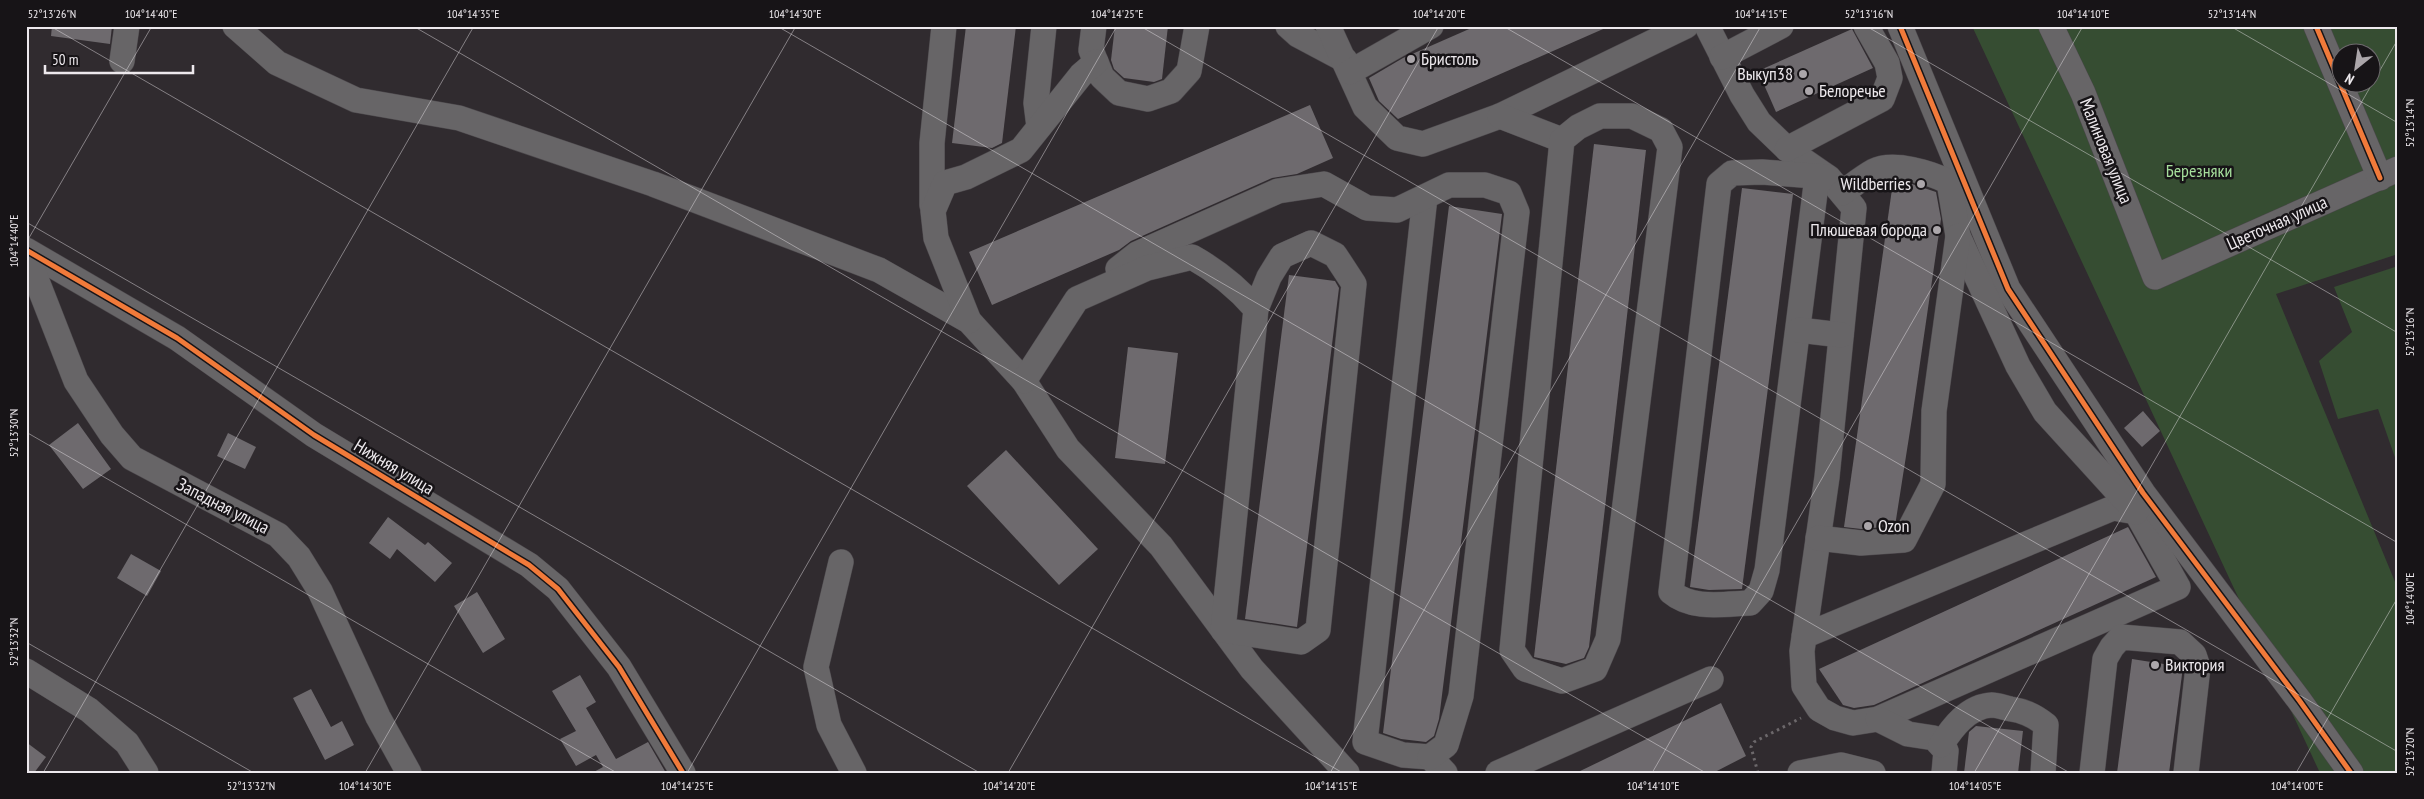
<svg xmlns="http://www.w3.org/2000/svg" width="2424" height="799" viewBox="0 0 2424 799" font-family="'PT Sans Narrow',sans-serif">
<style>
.green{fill:#364d32;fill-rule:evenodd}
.building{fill:#6e6a6e}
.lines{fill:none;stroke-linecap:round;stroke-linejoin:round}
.minor-casing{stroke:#4b474b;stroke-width:26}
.path{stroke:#6c686b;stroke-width:3;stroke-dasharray:2.5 4;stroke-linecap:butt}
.minor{stroke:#676567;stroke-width:25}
.cycleway-casing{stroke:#171417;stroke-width:8}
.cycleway{stroke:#f17a3a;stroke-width:5}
.ticks{fill:none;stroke:#ede9ed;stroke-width:1;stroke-opacity:0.45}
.poi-dot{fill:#aba6aa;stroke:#171417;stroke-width:2}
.labels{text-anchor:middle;stroke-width:5;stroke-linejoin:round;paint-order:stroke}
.poi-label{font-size:18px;fill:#ede9ed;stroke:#171417;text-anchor:start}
.street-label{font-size:18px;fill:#ede9ed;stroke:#171417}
.park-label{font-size:18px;fill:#a6df9c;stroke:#171417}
.neatline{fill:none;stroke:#ede9ed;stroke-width:2}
.ticks-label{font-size:12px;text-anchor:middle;fill:#ede9ed}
</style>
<rect width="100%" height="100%" fill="#302b2f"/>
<g class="green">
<path d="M 1972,26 L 2398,26 L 2398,254 L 2276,294 L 2398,589 L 2398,773 L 2320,773 ZM 2342,52 L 2372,52 L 2372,82 L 2342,82 Z"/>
<path d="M 2398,266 L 2398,466 L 2378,409 L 2338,419 L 2319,361 L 2352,332 L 2334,287 Z"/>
</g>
<g class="building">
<path d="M 52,26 L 112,26 L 110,44 L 51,36 Z"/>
<path d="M 966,26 L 1016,26 L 1002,143 L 992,148 L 952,143 Z"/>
<path d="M 1115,26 L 1168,26 L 1162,79 L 1154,82 L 1124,78 L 1114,69 L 1111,60 Z"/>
<path d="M 1476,26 L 1610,26 L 1398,119 L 1379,101 L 1369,78 L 1403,58 Z"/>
<path d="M 1852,29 L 1873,68 L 1776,112 L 1758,71 Z"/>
<path d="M 1310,105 L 1333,158 L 1297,174 L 1272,178 L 1131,241 L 1119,250 L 992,305 L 969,252 Z"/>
<path d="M 1594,144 L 1646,150 L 1589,647 L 1584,658 L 1566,664 L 1534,657 Z"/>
<path d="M 1893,182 L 1909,183 L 1936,192 L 1941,219 L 1912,418 L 1895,526 L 1861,529 L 1844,527 Z"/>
<path d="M 1742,188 L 1793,194 L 1742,589 L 1709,590 L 1690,587 Z"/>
<path d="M 1449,206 L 1502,214 L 1439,719 L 1434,736 L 1426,742 L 1401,739 L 1383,733 Z"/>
<path d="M 1289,275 L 1335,281 L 1339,288 L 1297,627 L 1245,619 Z"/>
<path d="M 1128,347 L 1178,353 L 1165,464 L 1115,458 Z"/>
<path d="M 2143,411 L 2160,431 L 2142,447 L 2124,428 Z"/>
<path d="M 78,423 L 111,469 L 83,489 L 49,445 Z"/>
<path d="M 228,433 L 256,447 L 245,469 L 217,456 Z"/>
<path d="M 1006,450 L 1098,549 L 1059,585 L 967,486 Z"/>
<path d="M 388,517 L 425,545 L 428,542 L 452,563 L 435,582 L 397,549 L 390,559 L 369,543 Z"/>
<path d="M 2128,527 L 2156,577 L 1874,705 L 1854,708 L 1843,705 L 1819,669 Z"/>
<path d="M 131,554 L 161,571 L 147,596 L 117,578 Z"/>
<path d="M 477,592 L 505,639 L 483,653 L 454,606 Z"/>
<path d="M 2132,659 L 2183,667 L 2169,773 L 2117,773 Z"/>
<path d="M 580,675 L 596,702 L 586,708 L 616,759 L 648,742 L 666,773 L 592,773 L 603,767 L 596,755 L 576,766 L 560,739 L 576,731 L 552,691 Z"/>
<path d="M 311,689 L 331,727 L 342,721 L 354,745 L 325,760 L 293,698 Z"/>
<path d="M 1721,703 L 1746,756 L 1713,773 L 1576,773 Z"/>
<path d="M 1976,726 L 2023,731 L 2018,773 L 1964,773 L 1969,732 Z"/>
<path d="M 26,742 L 46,757 L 34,773 L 26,773 Z"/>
</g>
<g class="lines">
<defs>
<g id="minor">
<path d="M 235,26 L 277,63 L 356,100 L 459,118 L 653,184 L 879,270 L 969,321 L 1024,381 L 1068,449 L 1161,546 L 1252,669 L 1347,773"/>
<path d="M 1094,26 L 1091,50 L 1102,77 L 1119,93 L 1148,99 L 1171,91 L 1189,71 L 1197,26"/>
<path d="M 1288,26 L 1298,35 L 1345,60"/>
<path d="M 1328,26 L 1365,107 L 1397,138 L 1423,144 L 1500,116 L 1686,26"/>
<path d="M 1707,26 L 1742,95 L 1759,122 L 1787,149 L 1829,178 L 1854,208 L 1827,477 L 1802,651 L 1804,686 L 1819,709 L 1835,718 L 1853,723 L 1878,719 L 2178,587 L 2136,512 L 2113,508 L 1804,636"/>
<path d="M 1900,26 L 2008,289 L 2143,493 L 2299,700 L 2351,773"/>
<path d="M 2051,26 L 2083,93 L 2155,277 L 2398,169"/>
<path d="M 2316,26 L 2380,178"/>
<path d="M 1722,57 L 1781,26"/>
<path d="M 122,61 L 127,26"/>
<path d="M 1350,72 L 1431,26"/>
<path d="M 1500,116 L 1562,140"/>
<path d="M 1600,116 L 1632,116 L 1661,130 L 1670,147 L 1608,639 L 1595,669 L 1562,681 L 1525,669 L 1512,650 L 1562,140 L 1578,127 Z"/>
<path d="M 1039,127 L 1036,103 L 1044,26"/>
<path d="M 1787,149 L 1882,99 L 1890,78 L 1887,63 L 1866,26"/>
<path d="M 1817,177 L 1767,570 L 1761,591 L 1750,603 C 1723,604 1692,610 1671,592 L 1719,184 L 1732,173 L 1762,172 L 1827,177"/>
<path d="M 1842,193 C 1852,186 1863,177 1874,171 C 1893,161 1931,173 1949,182 L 1958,236 L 2018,366 L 2045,412 L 2136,512"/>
<path d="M 1425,197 L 1365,742 L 1403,755 L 1430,757 L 1445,773"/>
<path d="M 932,205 L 932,143 L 944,26"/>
<path d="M 26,250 L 177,338 L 314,435 L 529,565 L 558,589 L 619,667 L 683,773"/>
<path d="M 26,253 L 76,381 L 112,435 L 132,458 L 278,535 L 299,557 L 320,591 L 378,717 L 409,773"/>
<path d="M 1118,269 L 1137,254 L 1278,191 L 1324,184 L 1367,208 L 1397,210 L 1449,185 L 1485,185 L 1509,193 L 1517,212 L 1461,696 L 1446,745 L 1430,757"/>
<path d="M 969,321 L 936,238 L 933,211 L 945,183 L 966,177 L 1021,150 L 1081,75 L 1096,62"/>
<path d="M 1799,330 L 1841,335"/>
<path d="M 1024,381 L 1077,299 L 1147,268 L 1192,257 C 1217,271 1237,287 1256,309 L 1223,630 L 1301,642 L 1318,630 L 1354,284 L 1335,255 L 1311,243 L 1282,256 L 1269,277 L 1256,309"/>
<path d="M 1818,538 L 1861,543 L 1904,540 L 1933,484 L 1934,411 L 1958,236"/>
<path d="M 841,562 L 816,667 L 829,725 L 854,773"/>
<path d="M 26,671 L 89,710 L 127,743 L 146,773"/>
<path d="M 1878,719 L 1908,734 L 1934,738 L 1946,751 L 1944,773"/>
<path d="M 1941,745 C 1952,728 1968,706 1992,705 C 1998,705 2005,708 2011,709 C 2025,711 2035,716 2046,725 L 2043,773"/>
<path d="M 1498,773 L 1711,679"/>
<path d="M 1800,773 L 1841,765 L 1873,773"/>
<path d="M 2092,773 L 2105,659 L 2112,647 L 2121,637 L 2180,642 L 2194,655 L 2198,667 L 2186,773"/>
</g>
</defs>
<use href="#minor" class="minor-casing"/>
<path class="path" d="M 1758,773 L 1751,747 L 1754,742 L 1801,718"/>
<use href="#minor" class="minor"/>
<defs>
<g id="cycleway">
<path d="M 1900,26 L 2008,289 L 2143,493 L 2299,700 L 2351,773"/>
<path d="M 2316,26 L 2380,178"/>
<path d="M 26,250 L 177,338 L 314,435 L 529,565 L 558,589 L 619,667 L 683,773"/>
</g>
</defs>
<use href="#cycleway" class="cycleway-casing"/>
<use href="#cycleway" class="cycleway"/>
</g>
<path class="ticks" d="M 50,26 L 1343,773M 413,26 L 1706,773M 777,26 L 2070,773M 1140,26 L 2398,752M 1503,26 L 2398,543M 1866,26 L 2398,333M 2230,26 L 2398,123M 26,222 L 980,773M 26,243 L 152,26M 26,432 L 617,773M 26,642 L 254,773M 43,773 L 474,26M 365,773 L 796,26M 687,773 L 1117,26M 1008,773 L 1439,26M 1330,773 L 1761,26M 1652,773 L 2083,26M 1974,773 L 2398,39M 2296,773 L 2398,597"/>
<g class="poi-dot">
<circle cx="1411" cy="59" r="5"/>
<circle cx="1803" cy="74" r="5"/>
<circle cx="1809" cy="91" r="5"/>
<circle cx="1921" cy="184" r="5"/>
<circle cx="1937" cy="230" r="5"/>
<circle cx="1868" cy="526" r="5"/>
<circle cx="2155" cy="665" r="5"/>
</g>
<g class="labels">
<g class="poi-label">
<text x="1421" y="65">Бристоль</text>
<text x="1793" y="80" text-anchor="end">Выкуп38</text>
<text x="1819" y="97">Белоречье</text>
<text x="1911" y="190" text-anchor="end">Wildberries</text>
<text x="1927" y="236" text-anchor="end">Плюшевая борода</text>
<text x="1878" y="532">Ozon</text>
<text x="2165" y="671">Виктория</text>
</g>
<g class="street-label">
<text transform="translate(2106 151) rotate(68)" y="6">Малиновая улица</text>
<text transform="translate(2277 223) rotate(-24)" y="6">Цветочная улица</text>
<text transform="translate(394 467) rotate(31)" y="6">Нижняя улица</text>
<text transform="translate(223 506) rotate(27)" y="6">Западная улица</text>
</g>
<g class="park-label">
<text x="2199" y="177">Березняки</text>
</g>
</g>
<rect width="2424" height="799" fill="none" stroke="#171417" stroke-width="55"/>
<g transform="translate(2356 68) rotate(210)"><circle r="24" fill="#171417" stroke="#6d696d"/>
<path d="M0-4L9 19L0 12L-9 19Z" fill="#aba6aa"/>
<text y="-8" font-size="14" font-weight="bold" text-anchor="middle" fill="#ede9ed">N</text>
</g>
<path d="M45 65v8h148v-8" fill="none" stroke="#ede9ed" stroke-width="2.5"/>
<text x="52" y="65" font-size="15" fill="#ede9ed" stroke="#171417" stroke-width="4" paint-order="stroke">50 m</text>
<rect x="28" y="28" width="2368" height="744" class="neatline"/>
<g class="ticks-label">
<text x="52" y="18">52°13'26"N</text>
<text x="151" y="18">104°14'40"E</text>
<text x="473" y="18">104°14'35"E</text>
<text x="795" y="18">104°14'30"E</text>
<text x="1117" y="18">104°14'25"E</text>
<text x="1439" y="18">104°14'20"E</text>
<text x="1761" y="18">104°14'15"E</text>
<text x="1869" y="18">52°13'16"N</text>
<text x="2083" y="18">104°14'10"E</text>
<text x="2232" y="18">52°13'14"N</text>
<text transform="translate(2410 123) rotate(-90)" y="4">52°13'14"N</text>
<text transform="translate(14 241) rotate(-90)" y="4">104°14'40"E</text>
<text transform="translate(2410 332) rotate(-90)" y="4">52°13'16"N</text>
<text transform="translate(14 433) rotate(-90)" y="4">52°13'30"N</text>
<text transform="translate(2410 599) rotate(-90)" y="4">104°14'00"E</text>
<text transform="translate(14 642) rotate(-90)" y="4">52°13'32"N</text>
<text transform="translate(2410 752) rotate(-90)" y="4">52°13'20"N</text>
<text x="251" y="790">52°13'32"N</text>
<text x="365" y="790">104°14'30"E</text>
<text x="687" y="790">104°14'25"E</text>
<text x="1009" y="790">104°14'20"E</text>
<text x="1331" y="790">104°14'15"E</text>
<text x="1653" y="790">104°14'10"E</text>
<text x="1975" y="790">104°14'05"E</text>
<text x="2297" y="790">104°14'00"E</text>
</g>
</svg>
